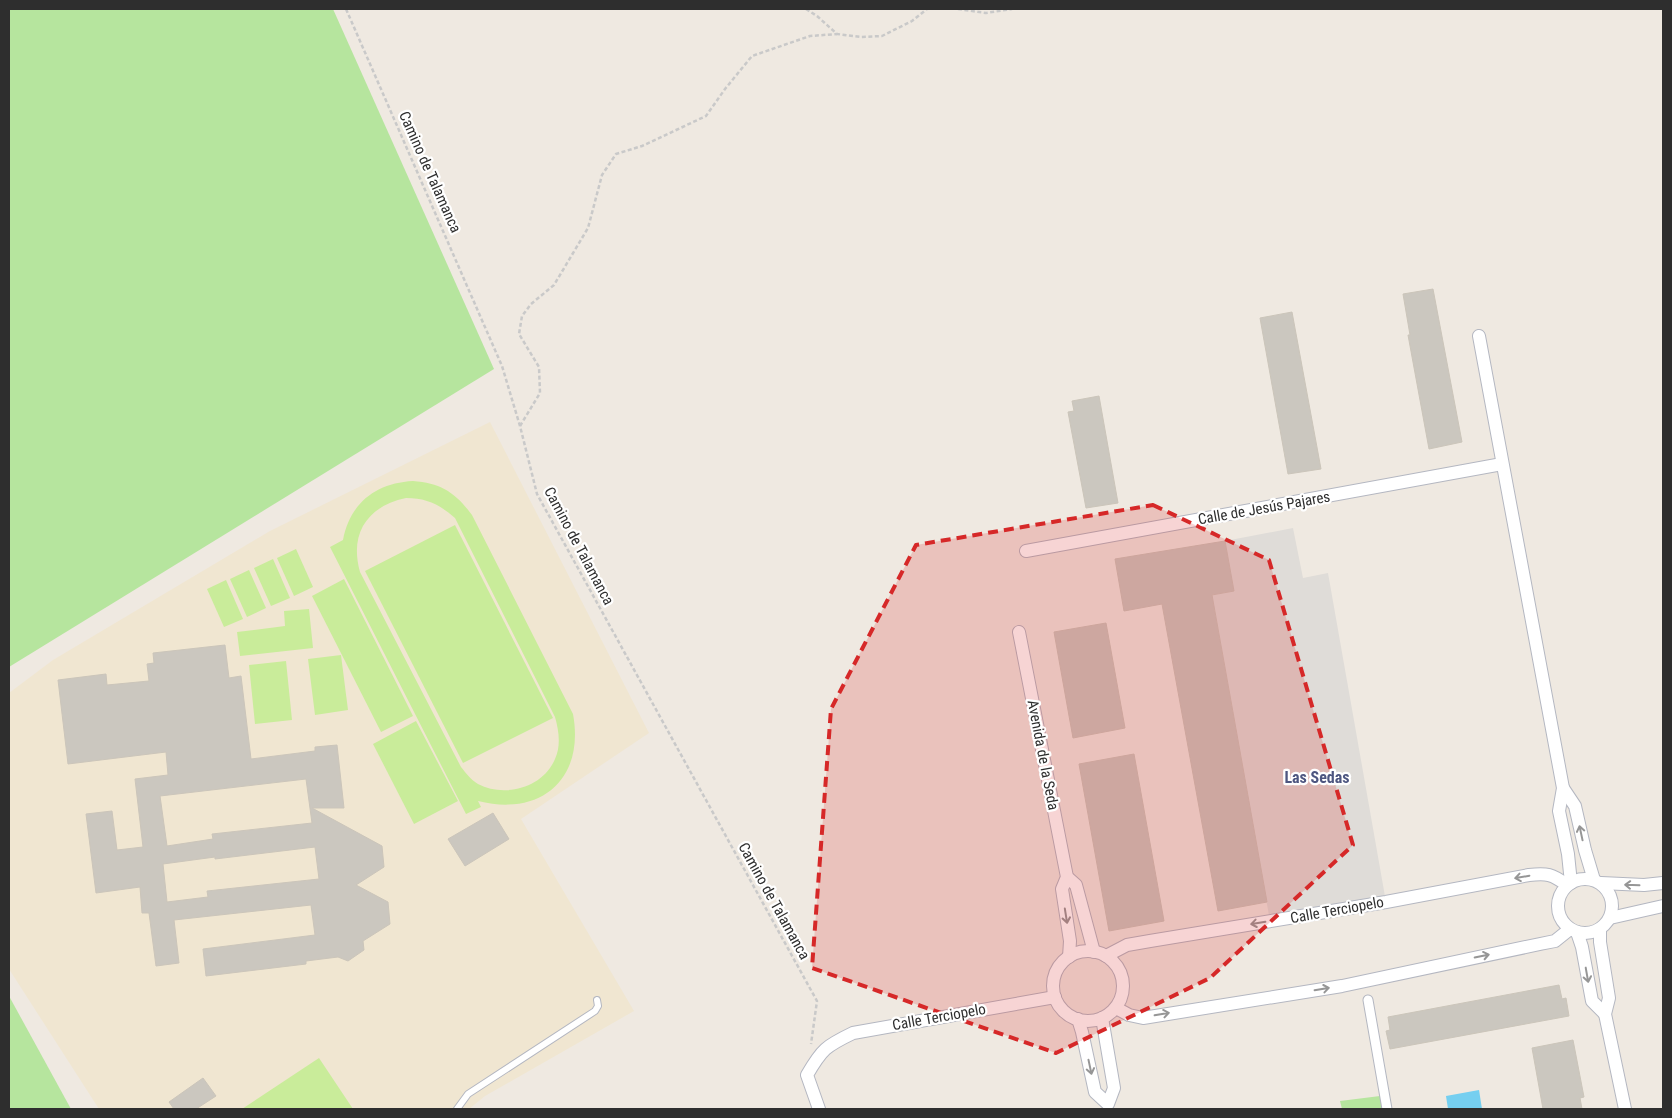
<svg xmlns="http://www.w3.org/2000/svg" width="1672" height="1118" viewBox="0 0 1672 1118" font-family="'Roboto Condensed',sans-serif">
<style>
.education{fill:#f0e6d1}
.green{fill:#b6e59e}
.pitch{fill:#c9ec9a;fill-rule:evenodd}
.plaza{fill:#dfdcd8}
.water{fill:#75cff0}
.building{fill:#cbc7bf;stroke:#cbc5ba;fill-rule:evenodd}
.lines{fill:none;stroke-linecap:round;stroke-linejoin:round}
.service-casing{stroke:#b4b7c1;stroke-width:8}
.pedestrian-casing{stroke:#b4b7c1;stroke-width:11}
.minor-casing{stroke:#b4b7c1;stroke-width:14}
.path{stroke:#c9c9c9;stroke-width:2.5;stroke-dasharray:4 2.5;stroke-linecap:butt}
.service{stroke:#fff;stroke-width:6}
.pedestrian{stroke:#fff;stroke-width:9}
.minor{stroke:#fff;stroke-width:12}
.oneway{stroke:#969696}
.marked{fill:#d62828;fill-opacity:0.2;stroke:#d62828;stroke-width:4;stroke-dasharray:10 6;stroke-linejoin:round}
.labels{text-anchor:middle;stroke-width:4.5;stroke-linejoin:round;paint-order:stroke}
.street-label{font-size:15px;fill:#2e2e2e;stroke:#fff}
.neighbourhood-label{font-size:16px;font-weight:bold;fill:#4d5680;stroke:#fff}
</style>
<rect width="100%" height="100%" fill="#efe9e1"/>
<path class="education" d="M 490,422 L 649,733 L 521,819 L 634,1011 L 485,1096 L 469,1109 L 99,1109 L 9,969 L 9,693 L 53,660 L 270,531 Z"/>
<g class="green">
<path d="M 9,9 L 333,9 L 494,369 L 9,667 Z"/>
<path d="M 9,996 L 71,1109 L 9,1109 Z"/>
<path d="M 1380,1096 L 1382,1109 L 1342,1109 L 1340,1101 Z"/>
</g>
<g class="pitch">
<path d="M 413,481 C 441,483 456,493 472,515 L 573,714 C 585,779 541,817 478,801 L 481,807 L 466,814 L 330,547 L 343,540 C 350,503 376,483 413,481 ZM 406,498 C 426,498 439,504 455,518 L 555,717 C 559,731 561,746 555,759 C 543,788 504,798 478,784 C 471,780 466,773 461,767 L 360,572 C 349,533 368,506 406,498 Z"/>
<path d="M 455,525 L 553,718 L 463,763 L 365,571 Z"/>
<path d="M 296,549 L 313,587 L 294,596 L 277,558 Z"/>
<path d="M 273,559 L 290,598 L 271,606 L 254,568 Z"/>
<path d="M 249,570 L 266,608 L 247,617 L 230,579 Z"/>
<path d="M 344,579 L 413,716 L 381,732 L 312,596 Z"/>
<path d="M 226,580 L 243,619 L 224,627 L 207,589 Z"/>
<path d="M 309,609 L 313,648 L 240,656 L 237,632 L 285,626 L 284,611 Z"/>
<path d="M 341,655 L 348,710 L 315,715 L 308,659 Z"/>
<path d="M 286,661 L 292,720 L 255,724 L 249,665 Z"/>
<path d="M 416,721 L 458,801 L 414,824 L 373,744 Z"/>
<path d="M 319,1058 L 353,1109 L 242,1109 Z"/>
</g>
<path class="plaza" d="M 1293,528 L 1303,578 L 1328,573 L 1386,902 L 1270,921 L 1215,611 L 1209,596 L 1234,591 L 1225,541 Z"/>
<path class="water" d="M 1479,1090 L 1482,1109 L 1448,1109 L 1446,1096 Z"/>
<g class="building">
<path d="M 1433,289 L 1462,442 L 1429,449 L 1408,335 L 1410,335 L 1403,294 Z"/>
<path d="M 1292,312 L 1321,469 L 1288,474 L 1260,318 Z"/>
<path d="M 1099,396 L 1118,503 L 1086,508 L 1068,412 L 1074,411 L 1072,401 Z"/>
<path d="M 1225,541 L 1234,591 L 1212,595 L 1267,902 L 1218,911 L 1162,604 L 1124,611 L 1115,559 Z"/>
<path d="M 1106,623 L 1125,728 L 1073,738 L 1054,632 Z"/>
<path d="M 225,645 L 229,678 L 241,676 L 251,759 L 315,751 L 315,747 L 337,745 L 344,808 L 312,808 L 382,846 L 384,867 L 356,885 L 388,902 L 390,924 L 363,941 L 364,950 L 348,961 L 338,957 L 306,961 L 306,964 L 206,976 L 203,949 L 315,935 L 311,905 L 174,920 L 179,963 L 156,966 L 149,913 L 142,913 L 140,887 L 96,893 L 86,814 L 112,811 L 117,850 L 143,847 L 135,779 L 168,775 L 166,752 L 68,764 L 58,680 L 106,674 L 107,685 L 149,681 L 147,664 L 154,663 L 153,653 ZM 306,779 L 312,823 L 212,834 L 213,839 L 167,846 L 160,796 ZM 315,847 L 319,879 L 207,891 L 208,897 L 167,902 L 163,864 L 215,857 L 215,859 Z"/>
<path d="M 1134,754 L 1164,921 L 1109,931 L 1079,764 Z"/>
<path d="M 493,813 L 509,839 L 465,866 L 448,839 Z"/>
<path d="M 1559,985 L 1562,999 L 1566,998 L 1569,1016 L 1390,1049 L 1386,1031 L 1390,1030 L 1388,1017 Z"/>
<path d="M 1573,1040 L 1584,1097 L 1580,1098 L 1582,1109 L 1543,1109 L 1532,1048 Z"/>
<path d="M 203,1078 L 216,1096 L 196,1109 L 174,1109 L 169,1102 Z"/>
</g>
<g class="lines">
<defs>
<path id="service" d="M 457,1109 L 468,1094 L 595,1011 L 598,1006 L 597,1000"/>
<path id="pedestrian" d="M 1368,1000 L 1387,1109"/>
<g id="minor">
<path d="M 1479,336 L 1563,788 L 1559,811 L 1568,854 L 1571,883"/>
<path d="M 1026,551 L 1502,464"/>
<path d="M 1019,632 L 1067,877 L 1062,889 L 1070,941 L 1069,957"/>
<path d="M 1563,788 L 1575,806 L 1585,850 L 1594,880"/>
<path d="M 1067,877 L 1076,885 L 1094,952"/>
<circle cx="1585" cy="906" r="27"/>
<path d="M 1601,883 L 1644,885 L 1663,883"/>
<path d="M 1610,918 L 1663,906"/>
<path d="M 1600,929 L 1600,942 L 1609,998 L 1605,1014 L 1625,1109"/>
<path d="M 1577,932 L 1582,947 L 1592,1001 L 1605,1014"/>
<circle cx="1088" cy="986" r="35"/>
<path d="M 1106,956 L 1127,945 L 1150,941 L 1386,902 L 1529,875 C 1547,873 1552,874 1567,885"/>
<path d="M 1116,1008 L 1129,1015 L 1143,1018 L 1342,986 L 1540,944 L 1555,941 L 1570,929"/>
<path d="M 1078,1019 L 1082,1032 L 1095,1092 L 1108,1104 L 1114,1088 L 1102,1018"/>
<path d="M 819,1109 L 807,1075 C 822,1049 826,1046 853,1033 L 1055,997"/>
</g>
</defs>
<use href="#service" class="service-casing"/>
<use href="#pedestrian" class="pedestrian-casing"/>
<use href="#minor" class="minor-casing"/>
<g class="path">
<path d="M 346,9 L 502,366 L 520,426 L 537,494 L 817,1001 L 811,1044"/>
<path d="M 806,9 L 817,16 L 837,34 L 861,37 L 882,36 L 912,21 L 927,9"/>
<path d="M 958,9 L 986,13 L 1012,9"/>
<path d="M 520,426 L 540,393 L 539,367 L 519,334 L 522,316 L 531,304 L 554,285 L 588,228 L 602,175 L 616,154 L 642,146 L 706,116 L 725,89 L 752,56 L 810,36 L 837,34"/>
</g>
<use href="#service" class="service"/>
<use href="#pedestrian" class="pedestrian"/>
<use href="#minor" class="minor"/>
</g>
<defs><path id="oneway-shaft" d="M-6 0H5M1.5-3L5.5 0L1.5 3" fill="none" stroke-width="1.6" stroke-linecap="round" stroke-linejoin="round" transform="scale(1.25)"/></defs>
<g class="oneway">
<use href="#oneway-shaft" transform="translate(1581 833) rotate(-102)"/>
<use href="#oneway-shaft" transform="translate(1522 877) rotate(170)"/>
<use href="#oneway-shaft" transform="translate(1632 885) rotate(-178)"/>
<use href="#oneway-shaft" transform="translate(1066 916) rotate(81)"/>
<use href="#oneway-shaft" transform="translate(1258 923) rotate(171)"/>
<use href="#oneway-shaft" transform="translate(1482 956) rotate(-12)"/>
<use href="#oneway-shaft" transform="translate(1587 975) rotate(80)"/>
<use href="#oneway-shaft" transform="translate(1322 989) rotate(-9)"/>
<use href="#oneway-shaft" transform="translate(1162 1014) rotate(-10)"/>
<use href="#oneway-shaft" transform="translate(1090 1067) rotate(78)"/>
</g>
<path class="marked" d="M 1153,505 L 1269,560 L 1353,845 L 1210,978 L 1056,1053 L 812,968 L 831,709 L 916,545 Z"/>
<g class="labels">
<g class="street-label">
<text transform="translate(430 172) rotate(66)" y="5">Camino de Talamanca</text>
<text transform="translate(1264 508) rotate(-10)" y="5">Calle de Jesús Pajares</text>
<text transform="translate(579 546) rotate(62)" y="5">Camino de Talamanca</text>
<text transform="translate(1043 755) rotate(79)" y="5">Avenida de la Seda</text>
<text transform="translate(774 901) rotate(61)" y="5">Camino de Talamanca</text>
<text transform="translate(1337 910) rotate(-10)" y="5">Calle Terciopelo</text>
<text transform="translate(939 1017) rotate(-10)" y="5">Calle Terciopelo</text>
</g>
<g class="neighbourhood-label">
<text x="1317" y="783">Las Sedas</text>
</g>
</g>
<rect width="1672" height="1118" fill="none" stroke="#2e2e2e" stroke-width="20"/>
</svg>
